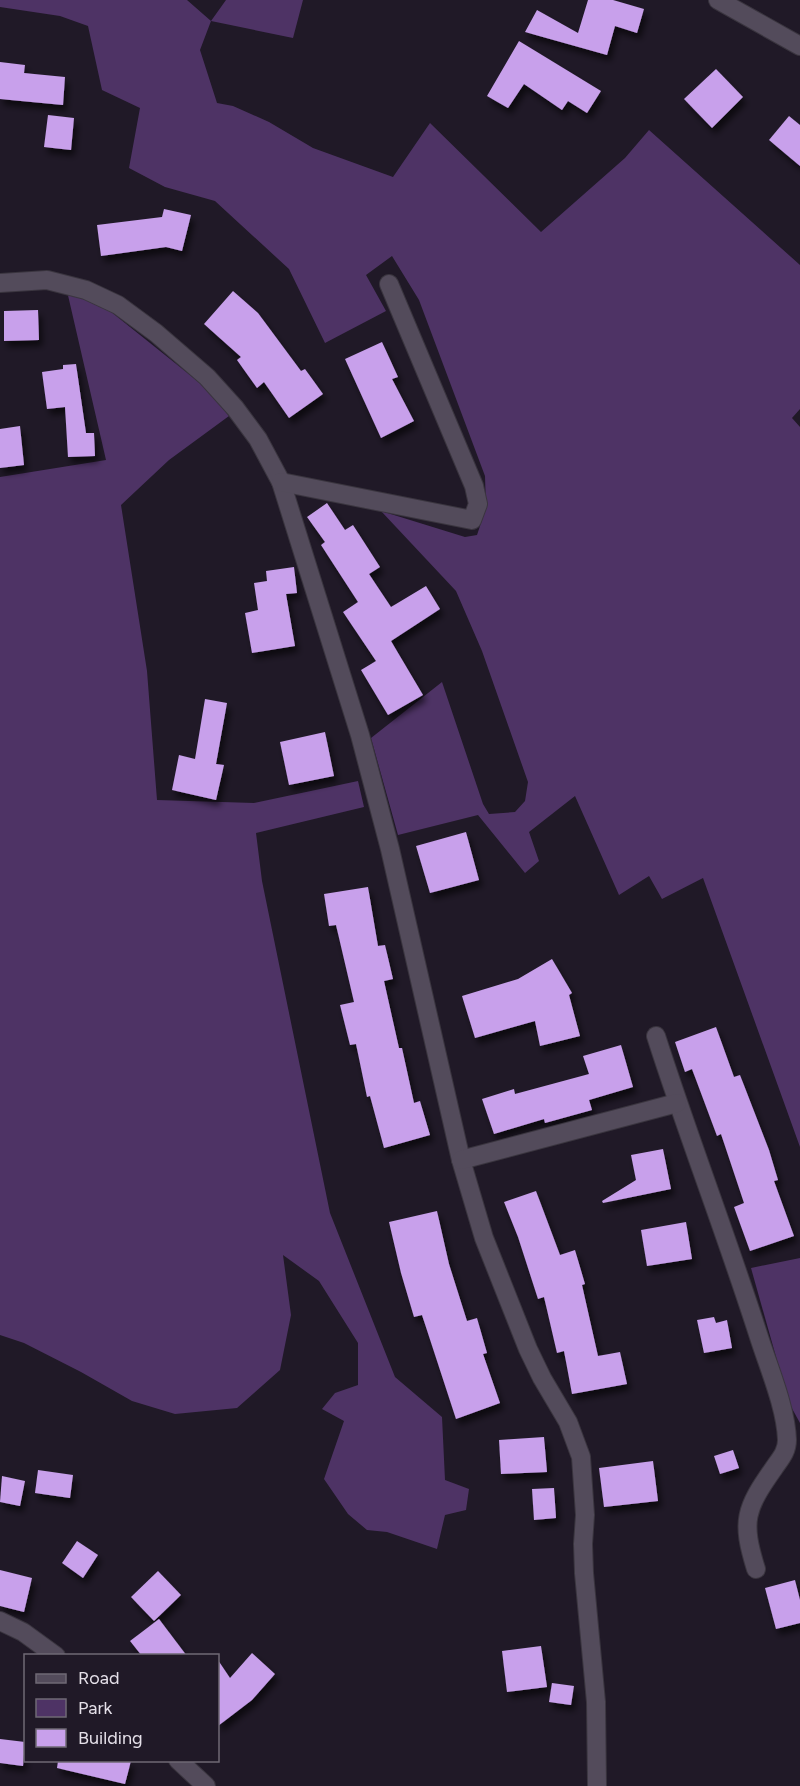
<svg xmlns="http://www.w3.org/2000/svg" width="800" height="1786" viewBox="0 0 800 1786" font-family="Figtree,sans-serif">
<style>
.green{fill:#4e3365}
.building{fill:#c8a0eb;filter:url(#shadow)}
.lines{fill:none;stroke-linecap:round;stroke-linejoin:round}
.minor-casing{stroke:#3a353f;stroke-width:20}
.minor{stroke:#534b5b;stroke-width:18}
</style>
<defs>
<filter id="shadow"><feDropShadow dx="3.5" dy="6" stdDeviation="3" flood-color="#0009"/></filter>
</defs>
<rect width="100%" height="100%" fill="#201927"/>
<g class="green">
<path d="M 0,0 L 187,0 L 211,21 L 226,0 L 303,0 L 293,38 L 211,21 L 200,50 L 217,103 L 233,106 L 269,122 L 313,148 L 393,177 L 430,123 L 541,232 L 625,158 L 649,130 L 800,265 L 800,409 L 792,418 L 800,427 L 800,1147 L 703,878 L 662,899 L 649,876 L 619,895 L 575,796 L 529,832 L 539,861 L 525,873 L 478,815 L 398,835 L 371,738 L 442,682 L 483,804 L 489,814 L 515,812 L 525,801 L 528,782 L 482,651 L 456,591 L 381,511 L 465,537 L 477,535 L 486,508 L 485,476 L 419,300 L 392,256 L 366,275 L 386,311 L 325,343 L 289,269 L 215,201 L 165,187 L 129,168 L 140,108 L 102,90 L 88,26 L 60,16 L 0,7 Z"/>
<path d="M 67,291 L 110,311 L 205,387 L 229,416 L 169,460 L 121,505 L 147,671 L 157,800 L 254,803 L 358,781 L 364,807 L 256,833 L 262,881 L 330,1213 L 395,1377 L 442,1417 L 445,1480 L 469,1489 L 466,1510 L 445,1515 L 437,1549 L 387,1532 L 367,1530 L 348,1514 L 324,1479 L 344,1421 L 322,1409 L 335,1393 L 358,1385 L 358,1343 L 319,1281 L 283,1255 L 291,1315 L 280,1370 L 237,1408 L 175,1414 L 132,1401 L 81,1372 L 24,1343 L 0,1335 L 0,477 L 106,460 Z"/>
<path d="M 800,1258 L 800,1423 L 789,1403 L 751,1268 Z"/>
</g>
<g class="building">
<path d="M 588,0 L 613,0 L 644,9 L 637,33 L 615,26 L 607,55 L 525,32 L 537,10 L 578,33 Z"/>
<path d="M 519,41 L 601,91 L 587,113 L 568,101 L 562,110 L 524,84 L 508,108 L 487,96 Z"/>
<path d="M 0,62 L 25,65 L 24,73 L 65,77 L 63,105 L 0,99 Z"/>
<path d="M 716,69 L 743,97 L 712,128 L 684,99 Z"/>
<path d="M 48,115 L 74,118 L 71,150 L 44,147 Z"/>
<path d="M 789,116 L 800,125 L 800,166 L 769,140 Z"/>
<path d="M 164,209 L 191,215 L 182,251 L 166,247 L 101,256 L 97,225 L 162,217 Z"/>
<path d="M 233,291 L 258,313 L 301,371 L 305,369 L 323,394 L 289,418 L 264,382 L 257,388 L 237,360 L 241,357 L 204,324 Z"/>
<path d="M 38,310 L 39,340 L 4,341 L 4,311 Z"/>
<path d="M 382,342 L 398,377 L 392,379 L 414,421 L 381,438 L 345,359 Z"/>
<path d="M 76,364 L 86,433 L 94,433 L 95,456 L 68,457 L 65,407 L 47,409 L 42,372 L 63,369 L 63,365 Z"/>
<path d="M 20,426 L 24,465 L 0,468 L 0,429 Z"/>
<path d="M 327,503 L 345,530 L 353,525 L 380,567 L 369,574 L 391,607 L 426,586 L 440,609 L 391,641 L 423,695 L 388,715 L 361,670 L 376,661 L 343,612 L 358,602 L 321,545 L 325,542 L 307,517 Z"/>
<path d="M 294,567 L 297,593 L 286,594 L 295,646 L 252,653 L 245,613 L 258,610 L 254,583 L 267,581 L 266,571 Z"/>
<path d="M 205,699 L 227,703 L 216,764 L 224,765 L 216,800 L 172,790 L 179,755 L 195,759 Z"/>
<path d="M 325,732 L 334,776 L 289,785 L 280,742 Z"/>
<path d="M 466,832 L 479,880 L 430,893 L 416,846 Z"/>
<path d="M 368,887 L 378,946 L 385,945 L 393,979 L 384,981 L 399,1048 L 402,1048 L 414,1103 L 420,1101 L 430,1135 L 384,1148 L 370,1096 L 367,1097 L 356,1044 L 350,1045 L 340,1005 L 354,1002 L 336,925 L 329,926 L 324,894 Z"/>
<path d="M 552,959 L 572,993 L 569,995 L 580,1036 L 540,1046 L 535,1021 L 475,1038 L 462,996 L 518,979 Z"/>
<path d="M 716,1027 L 734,1077 L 740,1075 L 769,1150 L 778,1180 L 774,1181 L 794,1236 L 750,1251 L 734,1207 L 744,1203 L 721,1134 L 717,1136 L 692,1069 L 685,1072 L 675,1042 Z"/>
<path d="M 621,1045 L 633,1087 L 589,1100 L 592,1110 L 545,1123 L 544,1119 L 494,1134 L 482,1099 L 514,1089 L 515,1094 L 589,1074 L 583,1056 Z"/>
<path d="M 663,1149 L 671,1189 L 603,1203 L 602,1201 L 636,1180 L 631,1155 Z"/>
<path d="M 536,1191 L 560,1255 L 575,1250 L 585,1284 L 582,1285 L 598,1356 L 620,1352 L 627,1384 L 572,1394 L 564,1351 L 557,1353 L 544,1297 L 538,1299 L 518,1237 L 504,1202 Z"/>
<path d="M 437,1211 L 449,1264 L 467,1321 L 477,1318 L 487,1353 L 483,1354 L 500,1403 L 456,1419 L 422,1315 L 414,1317 L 401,1273 L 389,1222 Z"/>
<path d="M 686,1222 L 692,1259 L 647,1266 L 641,1230 Z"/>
<path d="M 714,1317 L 716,1323 L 727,1320 L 732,1348 L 704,1353 L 697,1320 Z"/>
<path d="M 544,1437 L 547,1472 L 501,1474 L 499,1440 Z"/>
<path d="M 733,1450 L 739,1468 L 720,1474 L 714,1456 Z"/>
<path d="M 653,1461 L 658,1501 L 604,1507 L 599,1468 Z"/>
<path d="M 38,1470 L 73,1475 L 70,1498 L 35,1493 Z"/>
<path d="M 2,1476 L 25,1481 L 20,1506 L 0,1502 Z"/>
<path d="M 554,1488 L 556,1518 L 534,1520 L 532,1489 Z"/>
<path d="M 77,1541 L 98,1555 L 83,1578 L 62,1563 Z"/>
<path d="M 0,1570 L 32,1578 L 24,1612 L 0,1606 Z"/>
<path d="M 158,1571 L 181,1595 L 154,1621 L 131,1597 Z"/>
<path d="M 795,1580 L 800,1600 L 800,1623 L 776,1629 L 765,1588 Z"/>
<path d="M 159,1619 L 187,1656 L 142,1656 L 130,1641 Z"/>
<path d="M 541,1646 L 547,1687 L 507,1692 L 502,1651 Z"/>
<path d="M 252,1653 L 275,1674 L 252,1700 L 218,1726 L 218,1660 L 230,1678 Z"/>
<path d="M 552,1683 L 574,1686 L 571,1705 L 549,1702 Z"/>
<path d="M 0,1739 L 25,1742 L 23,1766 L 0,1763 Z"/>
<path d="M 58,1761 L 131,1761 L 125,1784 L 57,1768 Z"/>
</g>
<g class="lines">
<defs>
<g id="minor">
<path d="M 718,0 L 800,46"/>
<path d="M 0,283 L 47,280 L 86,290 L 118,305 L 156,333 L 207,377 L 235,408 L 258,439 L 281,482 L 360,735 L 390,849 L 461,1160 L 484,1238 L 528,1349 L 542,1378 L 568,1422 L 581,1457 L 585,1515 L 583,1544 L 584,1573 L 596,1702 L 597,1786"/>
<path d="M 281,482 L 472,520 L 478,504 L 474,486 L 389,284"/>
<path d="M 656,1036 C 688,1136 726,1234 758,1334 C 768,1366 786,1407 787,1440 C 787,1452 780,1459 774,1468 C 745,1509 741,1521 756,1569"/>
<path d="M 461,1160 L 677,1103"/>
<path d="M 0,1621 L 23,1632 L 56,1656"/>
<path d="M 178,1760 L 206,1786"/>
</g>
</defs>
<use href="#minor" class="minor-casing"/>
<use href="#minor" class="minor"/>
</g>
<rect x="24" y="1654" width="195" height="108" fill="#201927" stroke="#6f6975" stroke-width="1.5"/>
<rect x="36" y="1674" width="30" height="9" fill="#534b5b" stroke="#6f6975" stroke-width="1.5"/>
<text x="78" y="1684" font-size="18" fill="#e5e0e9">Road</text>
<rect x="36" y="1699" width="30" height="18" fill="#4e3365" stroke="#6f6975" stroke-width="1.5"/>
<text x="78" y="1714" font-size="18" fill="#e5e0e9">Park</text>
<rect x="36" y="1729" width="30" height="18" fill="#c8a0eb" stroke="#6f6975" stroke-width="1.5"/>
<text x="78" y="1744" font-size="18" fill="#e5e0e9">Building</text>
</svg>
